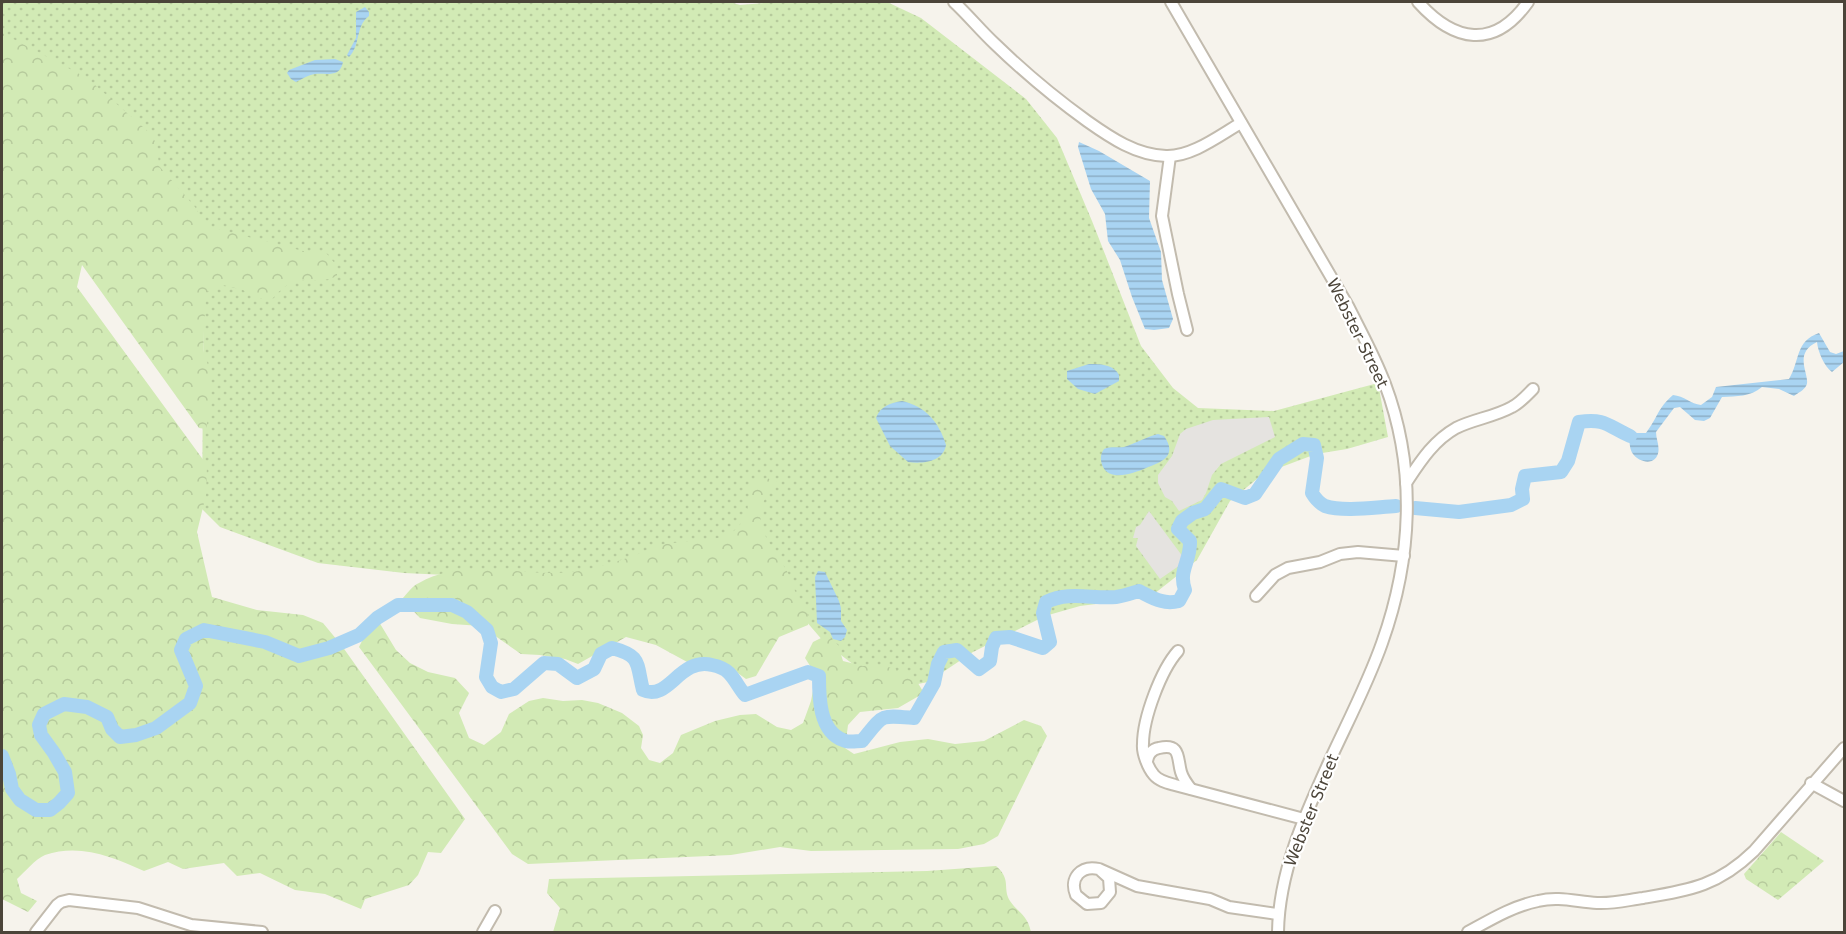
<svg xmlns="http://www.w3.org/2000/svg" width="1846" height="934" viewBox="0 0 1846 934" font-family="'DejaVu Sans',sans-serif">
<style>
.grass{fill:url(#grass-dots)}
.forest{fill:url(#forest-crowns)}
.parking{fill:#e5e3e0}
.water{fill:url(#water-rules)}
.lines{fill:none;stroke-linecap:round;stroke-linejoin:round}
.river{stroke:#a9d4f2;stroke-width:14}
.minor-casing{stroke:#c2bbae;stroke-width:14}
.minor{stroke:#fff;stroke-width:10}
.labels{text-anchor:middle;stroke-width:4.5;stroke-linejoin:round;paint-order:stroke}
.street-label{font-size:16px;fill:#4b4439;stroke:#fff}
</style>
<defs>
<pattern id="grass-dots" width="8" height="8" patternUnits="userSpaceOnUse" patternTransform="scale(1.5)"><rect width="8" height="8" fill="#d2eab5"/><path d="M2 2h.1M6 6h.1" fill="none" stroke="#b6ca9c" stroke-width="1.8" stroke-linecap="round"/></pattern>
<pattern id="forest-crowns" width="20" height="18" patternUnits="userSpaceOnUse" patternTransform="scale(1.5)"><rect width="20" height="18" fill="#d2eab5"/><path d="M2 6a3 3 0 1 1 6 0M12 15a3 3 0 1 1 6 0" fill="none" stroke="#b6ca9c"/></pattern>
<pattern id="water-rules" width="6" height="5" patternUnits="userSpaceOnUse" patternTransform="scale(1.5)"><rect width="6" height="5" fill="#a9d4f2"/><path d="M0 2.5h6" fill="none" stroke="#8caec5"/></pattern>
</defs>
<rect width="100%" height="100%" fill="#f6f3ec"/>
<path class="grass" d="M 2,2 L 730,2 L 740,5 L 775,2 L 887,2 L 921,18 L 1026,99 L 1057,138 L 1092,221 L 1141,346 L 1173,388 L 1198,408 L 1274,411 L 1378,383 L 1388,437 L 1347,449 L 1316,454 L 1263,474 L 1230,501 L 1197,560 L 1154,594 L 1128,600 L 1080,606 L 1045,616 L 973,652 L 928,682 L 908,686 L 871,678 L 824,642 L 793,606 L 577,581 L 404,573 L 318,563 L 220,527 L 202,509 L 204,244 L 2,40 Z"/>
<g class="forest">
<path d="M 2,33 L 87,78 L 151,134 L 157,146 L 159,166 L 195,207 L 206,226 L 303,251 L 327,254 L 337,266 L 337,276 C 308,289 302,266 273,298 L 256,298 L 243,290 L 223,285 L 206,292 L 203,350 L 210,371 L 211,402 L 206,429 L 199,428 L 82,265 L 77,287 L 207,465 L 206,495 L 197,532 L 212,597 L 257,610 L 303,615 L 323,623 L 342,646 L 465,819 L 441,853 L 428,852 L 418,875 L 409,885 L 365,899 L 361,909 L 325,894 L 295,890 L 260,873 L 237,876 L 224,863 L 183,869 L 168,862 L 144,871 C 113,857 80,843 45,855 C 35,859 25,872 17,879 L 21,893 L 37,901 L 28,912 L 2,899 Z"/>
<path d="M 767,478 L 779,483 C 741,516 769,540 788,573 C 791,579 793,585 795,591 C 802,603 810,610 808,625 L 779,637 L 756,676 L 746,679 L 724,663 L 689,663 L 656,645 L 626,637 L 578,664 L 565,659 L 540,655 L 521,654 L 481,626 L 452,624 L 420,618 L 402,599 C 407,594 412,586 419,583 C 465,556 522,578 572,572 C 591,570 613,563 630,557 C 640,554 650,547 660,545 C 709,536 749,552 750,484 Z"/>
<path d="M 379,622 L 396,650 L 410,663 L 428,672 L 455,678 L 469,693 L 459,713 L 469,738 L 484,745 L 501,732 L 509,714 L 529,701 L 543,698 L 563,701 L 582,700 L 598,703 L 622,713 L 639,726 L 643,735 L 641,748 L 649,760 L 660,763 L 673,753 L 681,735 L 715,721 L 740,715 L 756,714 L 777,727 L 791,730 L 803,723 L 811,701 L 816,675 L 805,658 L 813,642 L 827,635 L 838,645 L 843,661 L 863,666 L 882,665 L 913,675 L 924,693 L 898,708 L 860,712 L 848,725 L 845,748 L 854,754 L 900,742 L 928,739 L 955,744 L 984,741 L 1024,720 L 1041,726 L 1047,736 L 998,836 L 984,844 L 958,849 L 811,851 L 780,847 L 731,855 L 528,864 L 512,854 L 359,647 L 367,631 Z"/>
<path d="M 1781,832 L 1824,861 L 1778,900 L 1746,879 L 1744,874 Z"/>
<path d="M 996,866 C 1012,880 1002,888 1010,901 C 1019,914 1027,914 1031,932 L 553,932 L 560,908 L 547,893 L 549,879 L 927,871 Z"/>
</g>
<g class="parking">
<path d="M 1269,417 L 1275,437 L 1221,464 L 1212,475 L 1206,493 L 1202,500 L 1179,511 L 1172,501 L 1165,497 L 1158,483 L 1158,475 L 1172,456 L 1180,434 L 1186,429 L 1213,420 Z"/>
<path d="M 1149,511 L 1186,561 L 1160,579 L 1136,546 L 1138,538 L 1133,538 L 1136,527 L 1140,525 Z"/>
</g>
<g class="water">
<path d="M 365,7 L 369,12 L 369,16 C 355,26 361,45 349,57 L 347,55 L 356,38 L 356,12 Z"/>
<path d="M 335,59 L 343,62 C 340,78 327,73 315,74 C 308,75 302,79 296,82 L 291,79 L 287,73 L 289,70 L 315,60 Z"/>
<path d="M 1079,142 L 1099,151 L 1150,181 L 1149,218 L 1161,252 L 1162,280 L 1173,319 L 1169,328 L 1154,330 L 1145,329 L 1132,297 L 1120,260 L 1108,241 L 1105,214 L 1091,189 L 1078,147 Z"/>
<path d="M 1819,333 L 1830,352 L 1836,354 L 1844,351 L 1844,362 L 1832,372 C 1824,366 1818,352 1817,342 C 1791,354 1812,377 1806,386 C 1804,390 1798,393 1794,396 L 1779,389 L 1762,387 C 1750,397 1737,396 1722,397 L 1710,418 L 1704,421 L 1695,420 L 1680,407 L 1674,408 L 1656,432 C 1656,440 1661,448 1657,456 C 1652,466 1638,461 1633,454 C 1630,450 1630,445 1629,440 L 1615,430 L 1625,426 L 1637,433 L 1646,433 C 1658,417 1657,409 1673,395 C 1684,396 1691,404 1701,405 L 1712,397 L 1716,387 L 1789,379 C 1800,361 1795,341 1819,333 Z"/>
<path d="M 1089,364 C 1100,364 1113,364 1119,375 L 1119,381 L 1095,394 L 1078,389 L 1067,379 L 1067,371 Z"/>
<path d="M 902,401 C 925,406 939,422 946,445 C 943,462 923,464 908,462 L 890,446 L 876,418 C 880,406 891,403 902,401 Z"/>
<path d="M 1158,434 L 1164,436 C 1178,456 1162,462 1146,468 C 1134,473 1111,482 1103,467 C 1100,460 1100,455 1104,449 C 1112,446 1117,448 1124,447 C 1136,443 1146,437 1158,434 Z"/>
<path d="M 818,571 L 825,572 L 839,601 L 841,608 L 841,621 L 847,630 L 845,637 L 841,641 L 833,639 L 830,632 L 817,623 L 815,577 Z"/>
</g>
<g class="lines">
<g class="river">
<path d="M 1415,508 L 1459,512 L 1511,505 L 1523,499 L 1522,489 L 1525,476 L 1561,472 L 1568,461 L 1579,422 C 1605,418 1608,426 1630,436"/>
<path d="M 2,756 L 9,774 L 12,789 L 20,800 L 36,810 L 50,810 L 59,803 L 68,793 L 65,772 L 54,753 L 41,735 L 39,725 L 44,714 L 64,704 L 87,707 L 107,717 L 112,729 L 120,737 L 136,735 L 156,728 L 190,703 L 196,686 L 181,650 L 186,639 L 204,630 L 265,642 L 299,656 L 329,648 L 359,635 L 377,618 L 398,605 L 452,605 L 467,612 L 487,630 L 491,643 L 486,677 L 492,687 L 501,692 L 514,689 L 544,663 L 558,664 L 577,678 L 594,669 L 601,654 L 612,648 C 642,656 636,663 643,690 C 669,702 679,657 712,665 C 717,666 725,669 729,673 C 735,679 739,688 745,695 L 808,672 L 819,676 C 819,697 819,731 843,740 C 848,743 856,741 862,741 C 884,714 879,715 914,718 L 934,683 L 938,664 L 944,652 L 957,650 L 979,669 L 990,661 L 992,647 L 996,638 L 1010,637 L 1043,648 L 1050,642 L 1043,613 L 1046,602 C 1069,591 1092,599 1116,597 C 1124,596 1132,593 1139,591 C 1153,598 1163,605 1179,601 L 1185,590 C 1178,570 1191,561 1190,541 L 1178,529 L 1182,521 L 1193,513 L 1205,509 L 1221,489 L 1245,498 L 1255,494 L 1279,459 L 1303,444 L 1314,445 L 1317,458 L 1312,493 C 1315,498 1319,503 1325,506 C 1344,512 1376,507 1396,506"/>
</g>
<defs>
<g id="minor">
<path d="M 954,2 C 968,15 981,31 995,44 C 1024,72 1055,98 1087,121 C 1111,138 1136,155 1166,156 C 1192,157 1220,135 1241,123"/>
<path d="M 1171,2 L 1348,306 C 1361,332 1375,357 1385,384 C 1417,469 1412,559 1382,643 C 1368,683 1348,721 1330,760 C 1305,815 1279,871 1278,932"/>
<path d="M 1418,2 C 1454,42 1494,50 1528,2"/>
<path d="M 1170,156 L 1162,216 L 1178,294 L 1187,330"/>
<path d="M 1406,483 C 1420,462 1433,441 1456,428 C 1474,419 1494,417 1512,407 C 1520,403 1527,395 1533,389"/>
<path d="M 1256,596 L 1275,575 L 1288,568 L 1320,562 L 1340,554 L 1358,552 L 1404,556"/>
<path d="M 1178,651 C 1161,670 1143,718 1143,744 C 1142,753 1148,768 1154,775 C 1159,781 1168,783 1175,785 L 1304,819"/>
<path d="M 1147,761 C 1148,754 1152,749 1159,748 C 1181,743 1177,758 1181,772 C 1183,779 1187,784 1191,789"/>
<path d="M 1811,783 L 1844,801"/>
<path d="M 1099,869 L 1109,878 L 1110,892 L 1101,903 L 1087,904 L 1076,895 C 1069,878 1081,865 1099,869 L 1137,886 L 1210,899 L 1229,907 L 1277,914"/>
<path d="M 36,932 L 57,905 L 61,902 L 69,900 L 138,908 L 191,925 L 262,932"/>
<path d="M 483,932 L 495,911"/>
<path d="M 1468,932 C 1490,920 1513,906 1538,901 C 1559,896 1577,902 1597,903 C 1612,904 1628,900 1643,898 C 1690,890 1718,886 1754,851 L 1844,748"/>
</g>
</defs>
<use href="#minor" class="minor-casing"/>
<use href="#minor" class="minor"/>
</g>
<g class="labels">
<g class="street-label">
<text transform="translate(1358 333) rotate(64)" y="6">Webster Street</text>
<text transform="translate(1311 810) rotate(-68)" y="6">Webster Street</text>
</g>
</g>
<rect width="1846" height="934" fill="none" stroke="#4b4439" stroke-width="6"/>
</svg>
